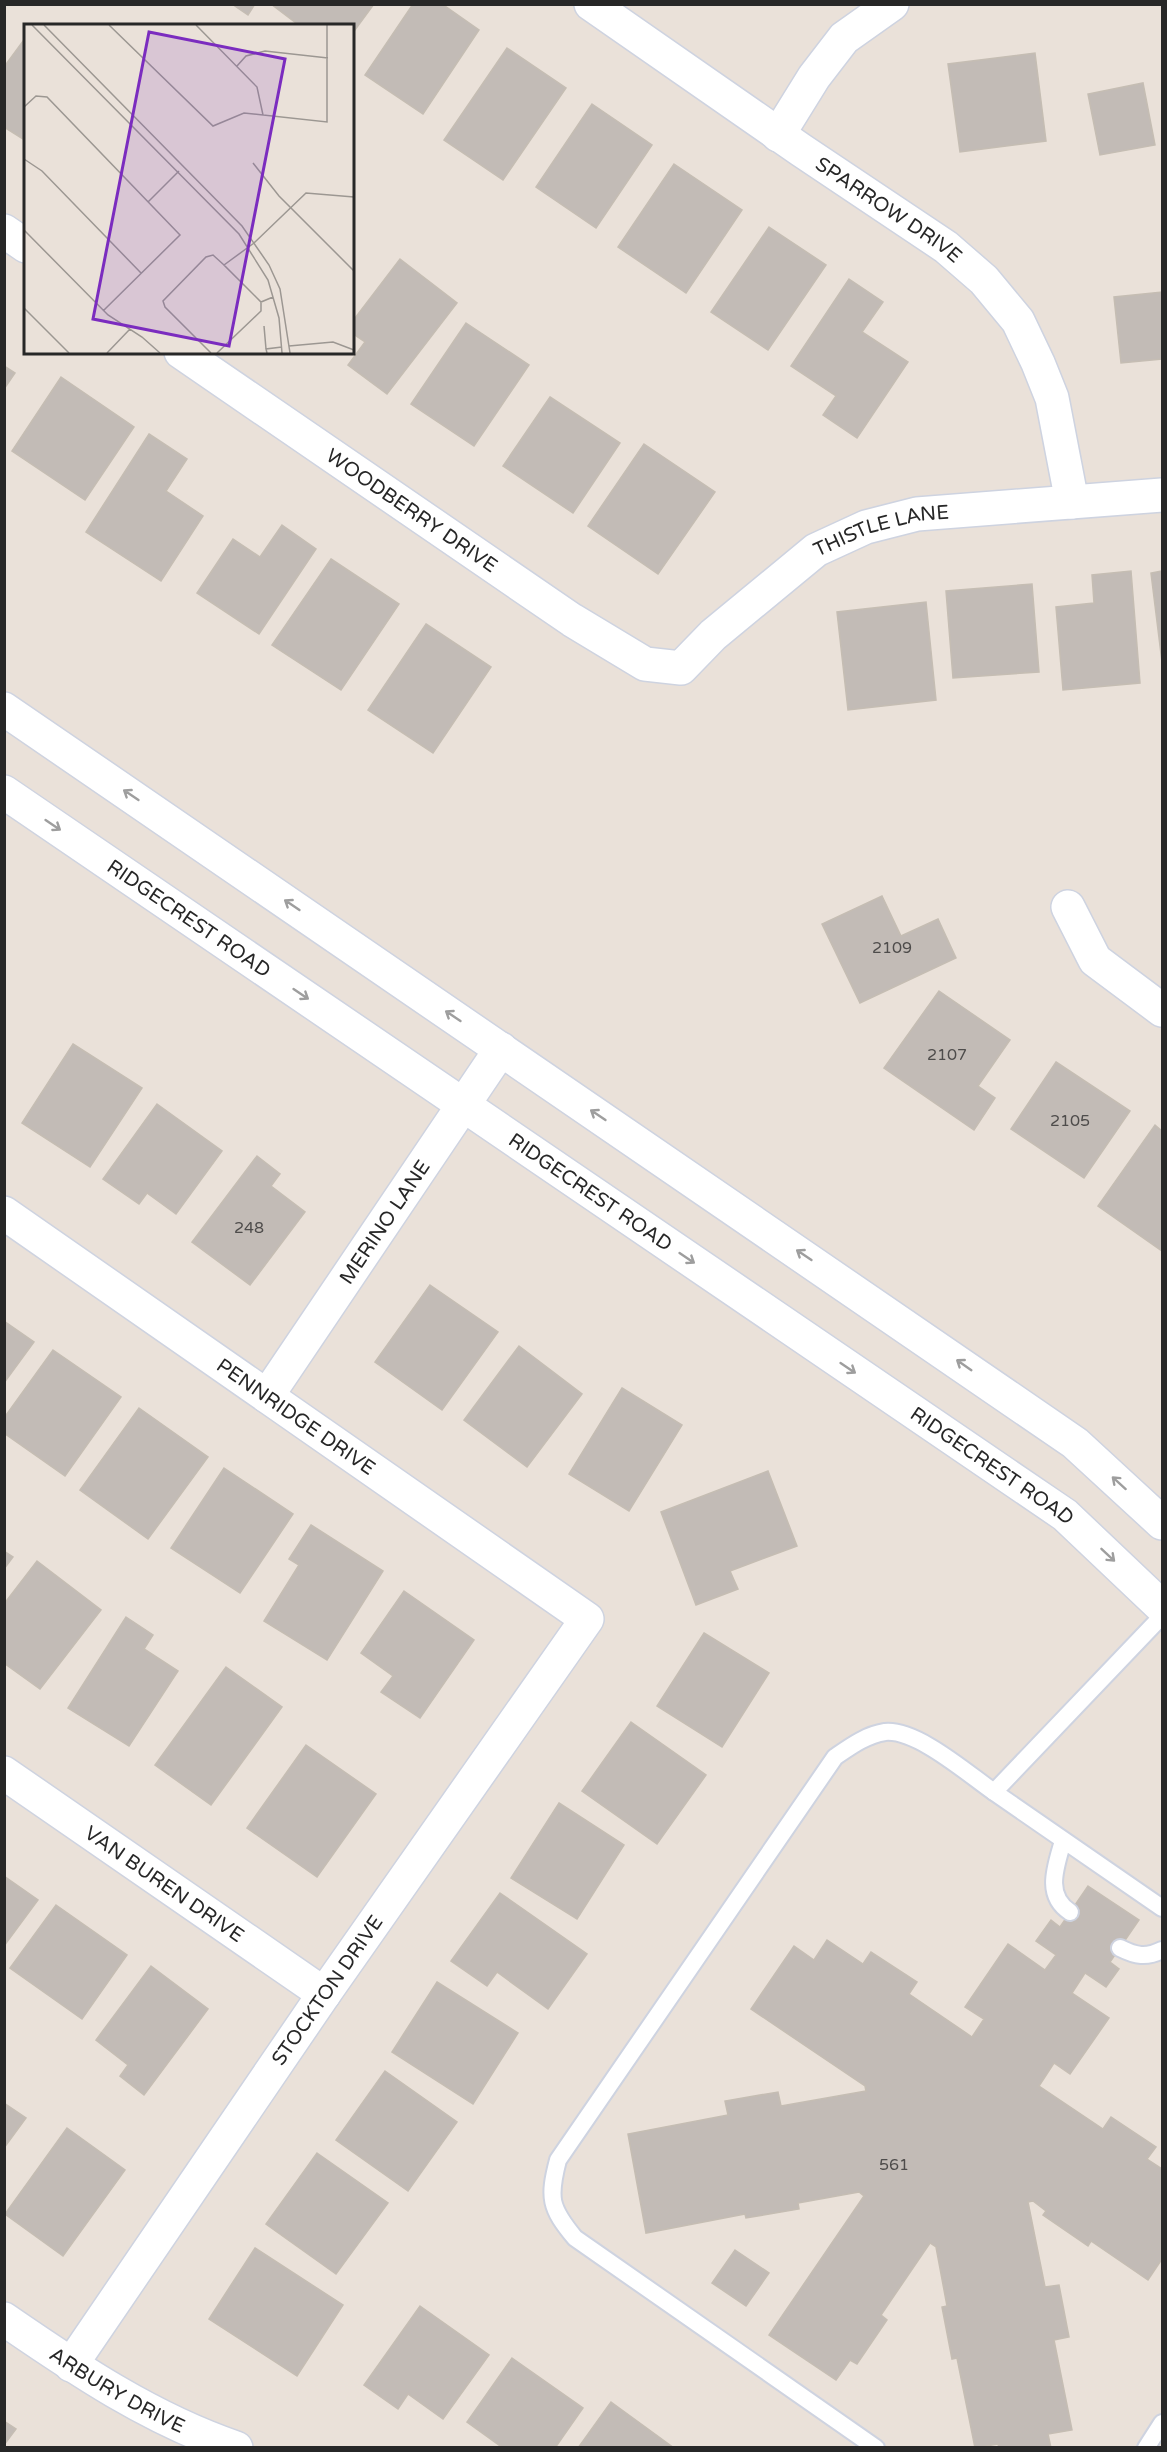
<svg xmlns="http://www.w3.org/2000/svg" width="1167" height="2452" viewBox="0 0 1167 2452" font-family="'Varela Round',sans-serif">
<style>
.building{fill:#c2bbb6;stroke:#c5bdb3;stroke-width:1.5}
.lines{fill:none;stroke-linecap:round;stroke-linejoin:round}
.service-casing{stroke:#ced3e0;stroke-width:20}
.minor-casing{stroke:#ced3e0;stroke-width:36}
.secondary-casing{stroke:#ced3e0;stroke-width:36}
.service{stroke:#fff;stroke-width:16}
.minor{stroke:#fff;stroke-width:33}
.secondary{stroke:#fff;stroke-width:33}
.oneway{stroke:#9e9e9e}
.labels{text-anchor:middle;stroke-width:6;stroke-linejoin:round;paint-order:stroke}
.number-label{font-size:16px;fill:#4e4c4b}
.street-label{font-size:20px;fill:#272727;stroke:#fff}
.inset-road{fill:none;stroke:#9c9792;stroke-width:1.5}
.view{fill:#7b2cbf;fill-opacity:0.15;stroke:#7b2cbf;stroke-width:3}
.inset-edge{fill:none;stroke:#272727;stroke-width:3}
</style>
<rect width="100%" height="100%" fill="#eae1d9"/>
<g class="building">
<path d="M 232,4 L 255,4 L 248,15 Z"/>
<path d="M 271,4 L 374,4 L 352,34 L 352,26 L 300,26 Z"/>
<path d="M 413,4 L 442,4 L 479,30 L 423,114 L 365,75 Z"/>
<path d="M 26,37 L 26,141 L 4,127 L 4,67 Z"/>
<path d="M 507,48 L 566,88 L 503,180 L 444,140 Z"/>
<path d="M 1035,53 L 1046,141 L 960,152 L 948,64 Z"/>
<path d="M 1143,83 L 1155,145 L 1100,155 L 1088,94 Z"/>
<path d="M 592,104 L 652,145 L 596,228 L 536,187 Z"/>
<path d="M 674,164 L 742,210 L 686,293 L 618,247 Z"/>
<path d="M 769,227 L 826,265 L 768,350 L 711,312 Z"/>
<path d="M 400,259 L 457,303 L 387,394 L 348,365 L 365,342 L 352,333 L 352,322 Z"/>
<path d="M 849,279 L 883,302 L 862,332 L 908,362 L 857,438 L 823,415 L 836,396 L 791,366 Z"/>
<path d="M 1162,292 L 1162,359 L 1121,363 L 1114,297 Z"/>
<path d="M 466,323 L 529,365 L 474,446 L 411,404 Z"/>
<path d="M 4,366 L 15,373 L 4,389 Z"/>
<path d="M 61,377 L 134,427 L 85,500 L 12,451 Z"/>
<path d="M 550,397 L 620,443 L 573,513 L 503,466 Z"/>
<path d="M 149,434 L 187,459 L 166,491 L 203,516 L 161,581 L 86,532 Z"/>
<path d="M 644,444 L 715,492 L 658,574 L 588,526 Z"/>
<path d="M 282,525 L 316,549 L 259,634 L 197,593 L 233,539 L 260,557 Z"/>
<path d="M 331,559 L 399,604 L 341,690 L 272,645 Z"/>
<path d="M 1131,571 L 1140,683 L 1063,690 L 1056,607 L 1094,603 L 1092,575 Z"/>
<path d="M 1162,571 L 1162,662 L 1151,573 Z"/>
<path d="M 1032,584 L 1039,672 L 953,678 L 946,591 Z"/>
<path d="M 926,602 L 936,700 L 848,710 L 837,612 Z"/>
<path d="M 426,624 L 491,667 L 433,753 L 368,710 Z"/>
<path d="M 882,896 L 901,936 L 938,919 L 956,958 L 860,1003 L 822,924 Z"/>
<path d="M 939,991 L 1010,1040 L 978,1086 L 995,1098 L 974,1130 L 884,1068 Z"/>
<path d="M 73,1044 L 142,1088 L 90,1167 L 22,1123 Z"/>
<path d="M 1056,1062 L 1130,1111 L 1084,1178 L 1011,1129 Z"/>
<path d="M 157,1104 L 222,1151 L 176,1214 L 147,1193 L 139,1204 L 103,1179 Z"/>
<path d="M 1155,1125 L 1162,1131 L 1162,1251 L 1098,1206 Z"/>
<path d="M 257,1156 L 280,1174 L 271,1186 L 305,1212 L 250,1285 L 192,1242 Z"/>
<path d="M 430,1285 L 498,1332 L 442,1410 L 375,1362 Z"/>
<path d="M 4,1321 L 34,1342 L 4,1383 Z"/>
<path d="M 519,1346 L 582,1394 L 527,1467 L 464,1420 Z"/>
<path d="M 53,1350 L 121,1397 L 65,1476 L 4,1433 L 4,1418 Z"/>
<path d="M 622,1388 L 682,1425 L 629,1511 L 569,1474 Z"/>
<path d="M 139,1408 L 208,1457 L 148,1539 L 80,1490 Z"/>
<path d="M 224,1468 L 293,1514 L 240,1593 L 171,1548 Z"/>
<path d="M 768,1471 L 797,1546 L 730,1571 L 738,1589 L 696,1605 L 661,1512 Z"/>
<path d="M 311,1525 L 383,1571 L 327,1660 L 264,1621 L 299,1565 L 289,1559 Z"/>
<path d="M 4,1551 L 13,1557 L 4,1569 Z"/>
<path d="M 37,1561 L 101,1610 L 40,1689 L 4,1663 L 4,1604 Z"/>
<path d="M 404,1591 L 474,1640 L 420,1718 L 381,1692 L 393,1676 L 361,1653 Z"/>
<path d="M 126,1617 L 153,1635 L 144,1649 L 178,1671 L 129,1746 L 68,1708 Z"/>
<path d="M 704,1633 L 769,1673 L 722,1747 L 657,1706 Z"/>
<path d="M 226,1667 L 282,1707 L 211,1805 L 155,1765 Z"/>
<path d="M 631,1722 L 706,1775 L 657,1844 L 582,1791 Z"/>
<path d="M 306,1745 L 376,1794 L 317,1877 L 247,1828 Z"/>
<path d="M 559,1803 L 624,1845 L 577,1919 L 511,1878 Z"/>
<path d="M 4,1876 L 38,1900 L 4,1946 Z"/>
<path d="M 1088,1886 L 1139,1920 L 1110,1962 L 1119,1969 L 1106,1987 L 1085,1973 L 1072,1993 L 1109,2018 L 1070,2074 L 1054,2063 L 1039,2086 L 1103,2129 L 1111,2117 L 1156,2147 L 1147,2159 L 1162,2169 L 1162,2259 L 1148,2280 L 1091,2241 L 1088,2246 L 1043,2215 L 1046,2211 L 1033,2201 L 1028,2202 L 1045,2287 L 1059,2285 L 1069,2337 L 1054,2340 L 1072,2430 L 1048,2434 L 1051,2448 L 999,2448 L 998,2444 L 975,2448 L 957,2358 L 952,2359 L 942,2307 L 947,2306 L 936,2247 L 930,2243 L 881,2315 L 887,2320 L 857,2364 L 850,2360 L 836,2380 L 769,2335 L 864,2196 L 859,2192 L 798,2203 L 799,2209 L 746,2218 L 745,2214 L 646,2233 L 628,2134 L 728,2115 L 725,2101 L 778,2092 L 781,2106 L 866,2091 L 865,2086 L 751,2009 L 794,1946 L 814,1960 L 827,1940 L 863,1964 L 871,1952 L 917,1982 L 909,1994 L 972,2037 L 984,2019 L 965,2007 L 1008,1944 L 1045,1970 L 1056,1955 L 1036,1941 L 1051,1920 L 1060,1927 Z"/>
<path d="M 500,1893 L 587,1954 L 548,2009 L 497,1972 L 487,1986 L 451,1961 Z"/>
<path d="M 56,1905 L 127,1955 L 82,2019 L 10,1968 Z"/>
<path d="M 151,1966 L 208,2009 L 144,2095 L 120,2076 L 128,2065 L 96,2040 Z"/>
<path d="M 437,1982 L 518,2033 L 473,2104 L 392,2052 Z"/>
<path d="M 385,2071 L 457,2122 L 408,2191 L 336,2140 Z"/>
<path d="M 4,2103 L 26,2118 L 4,2148 Z"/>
<path d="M 67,2128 L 125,2170 L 63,2256 L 5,2214 Z"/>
<path d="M 317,2153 L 388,2203 L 336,2274 L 266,2224 Z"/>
<path d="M 255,2248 L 343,2305 L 297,2376 L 209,2319 Z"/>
<path d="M 735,2250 L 769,2273 L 746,2306 L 712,2283 Z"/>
<path d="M 420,2306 L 489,2355 L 443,2419 L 408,2394 L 398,2409 L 364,2385 Z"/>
<path d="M 512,2358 L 583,2408 L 555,2448 L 503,2448 L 467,2422 Z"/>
<path d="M 611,2402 L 674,2448 L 578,2448 Z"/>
<path d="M 4,2421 L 16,2429 L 4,2445 Z"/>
</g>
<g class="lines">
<defs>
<g id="service">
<path d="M 1162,1616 L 994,1792 L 1162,1908"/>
<path d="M 1063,1841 C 1056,1866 1044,1895 1070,1912"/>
<path d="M 1120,1948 C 1136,1956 1146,1958 1162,1950"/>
<path d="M 876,2448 L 575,2238 C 550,2208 548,2198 558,2160 L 835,1757 C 851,1746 866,1735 885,1732 C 917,1729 968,1774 994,1792"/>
<path d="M 1146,2448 L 1162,2423"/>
</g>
<g id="minor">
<path id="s1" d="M 591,4 L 801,150 L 946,247 L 984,280 L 1018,321 L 1038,363 L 1052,398 L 1072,502"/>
<path d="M 778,135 L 814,77 L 844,38 L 892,4"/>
<path d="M 4,231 L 26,246"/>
<path id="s2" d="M 181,352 L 572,620 L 645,664 L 681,668 L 713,635 L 816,550 L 866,527 L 917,514 L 1162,495"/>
<path d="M 1068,907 L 1095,960 L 1162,1010"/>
<path id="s3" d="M 4,1213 L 587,1619 L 324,1994 L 71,2365"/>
<path id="s4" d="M 267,1396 L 501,1049"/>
<path id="s5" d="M 4,1773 L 324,1994"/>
<path id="s6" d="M 4,2319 C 78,2370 151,2419 236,2448"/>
</g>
<g id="secondary">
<path d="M 4,709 L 1075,1443 L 1162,1523"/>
<path id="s7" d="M 4,792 L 1065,1515 L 1162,1607"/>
</g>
</defs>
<use href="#service" class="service-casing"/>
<use href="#minor" class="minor-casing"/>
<use href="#secondary" class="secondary-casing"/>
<use href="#service" class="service"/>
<use href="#minor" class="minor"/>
<use href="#secondary" class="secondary"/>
</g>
<defs><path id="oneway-shaft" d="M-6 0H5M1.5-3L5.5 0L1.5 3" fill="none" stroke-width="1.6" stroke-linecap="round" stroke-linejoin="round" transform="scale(1.5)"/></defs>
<g class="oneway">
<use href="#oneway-shaft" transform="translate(131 795) rotate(-146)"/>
<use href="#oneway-shaft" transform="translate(53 825) rotate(34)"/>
<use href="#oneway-shaft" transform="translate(292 905) rotate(-146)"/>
<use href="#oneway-shaft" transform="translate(301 994) rotate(34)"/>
<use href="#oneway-shaft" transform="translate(453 1016) rotate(-146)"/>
<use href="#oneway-shaft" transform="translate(598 1115) rotate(-146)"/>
<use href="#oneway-shaft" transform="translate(804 1255) rotate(-146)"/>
<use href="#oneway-shaft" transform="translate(687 1258) rotate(34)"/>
<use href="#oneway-shaft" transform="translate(964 1365) rotate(-145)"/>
<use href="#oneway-shaft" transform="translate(848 1368) rotate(34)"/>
<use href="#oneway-shaft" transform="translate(1119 1483) rotate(-138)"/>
<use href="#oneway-shaft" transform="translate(1108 1555) rotate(43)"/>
</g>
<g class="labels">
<g class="number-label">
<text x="892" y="953">2109</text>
<text x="947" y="1060">2107</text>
<text x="1070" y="1126">2105</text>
<text x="249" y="1233">248</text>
<text x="894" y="2170">561</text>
</g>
<g class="street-label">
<text dy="7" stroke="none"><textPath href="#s1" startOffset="362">SPARROW DRIVE</textPath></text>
<text dy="7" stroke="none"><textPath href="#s2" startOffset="280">WOODBERRY DRIVE</textPath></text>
<text dy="7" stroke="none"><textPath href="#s2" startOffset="844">THISTLE LANE</textPath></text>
<text dy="7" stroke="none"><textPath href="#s7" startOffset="224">RIDGECREST ROAD</textPath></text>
<text dy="7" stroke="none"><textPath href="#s7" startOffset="710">RIDGECREST ROAD</textPath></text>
<text dy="7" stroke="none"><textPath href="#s4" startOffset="210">MERINO LANE</textPath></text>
<text dy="7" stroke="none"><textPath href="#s3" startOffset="356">PENNRIDGE DRIVE</textPath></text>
<text dy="7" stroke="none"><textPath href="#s7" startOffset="1196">RIDGECREST ROAD</textPath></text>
<text dy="7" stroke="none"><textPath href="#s5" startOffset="195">VAN BUREN DRIVE</textPath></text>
<text transform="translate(327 1990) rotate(-55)" y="7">STOCKTON DRIVE</text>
<text dy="7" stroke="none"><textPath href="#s6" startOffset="134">ARBURY DRIVE</textPath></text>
</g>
</g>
<g transform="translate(24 24)">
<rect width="330" height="330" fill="#eae1d9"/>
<path class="inset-road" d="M 8,1 L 215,210 L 244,256 L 255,294 L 258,329M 20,1 L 218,202 L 245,241 L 256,265 L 266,329M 85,1 L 189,102 L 220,89 L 303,98 L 303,1M 172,1 L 233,63 L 239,91M 213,42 L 222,32 L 241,27 L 304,34M 0,83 L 12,72 L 23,73 L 156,211 L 79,287M 0,135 L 18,147 L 117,249M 229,139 L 255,172 L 330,247M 124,178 L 155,147M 0,206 L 84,291 L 118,313 L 136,329M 249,273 L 237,278 L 200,241 L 230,219 L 282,169 L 330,173M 0,284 L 45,329M 240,302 L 242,325M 265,322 L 309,318 L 330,326M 83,329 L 106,305M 187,329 L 141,283 L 139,277 L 182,233 L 189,231 L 200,241M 193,329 L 237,287 L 237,278M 243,329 L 242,325 L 258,323"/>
<path class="view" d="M 125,8 L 261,35 L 205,322 L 69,295 Z"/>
<rect width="330" height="330" class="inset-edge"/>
</g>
<rect width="1167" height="2452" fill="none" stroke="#272727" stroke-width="12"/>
</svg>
